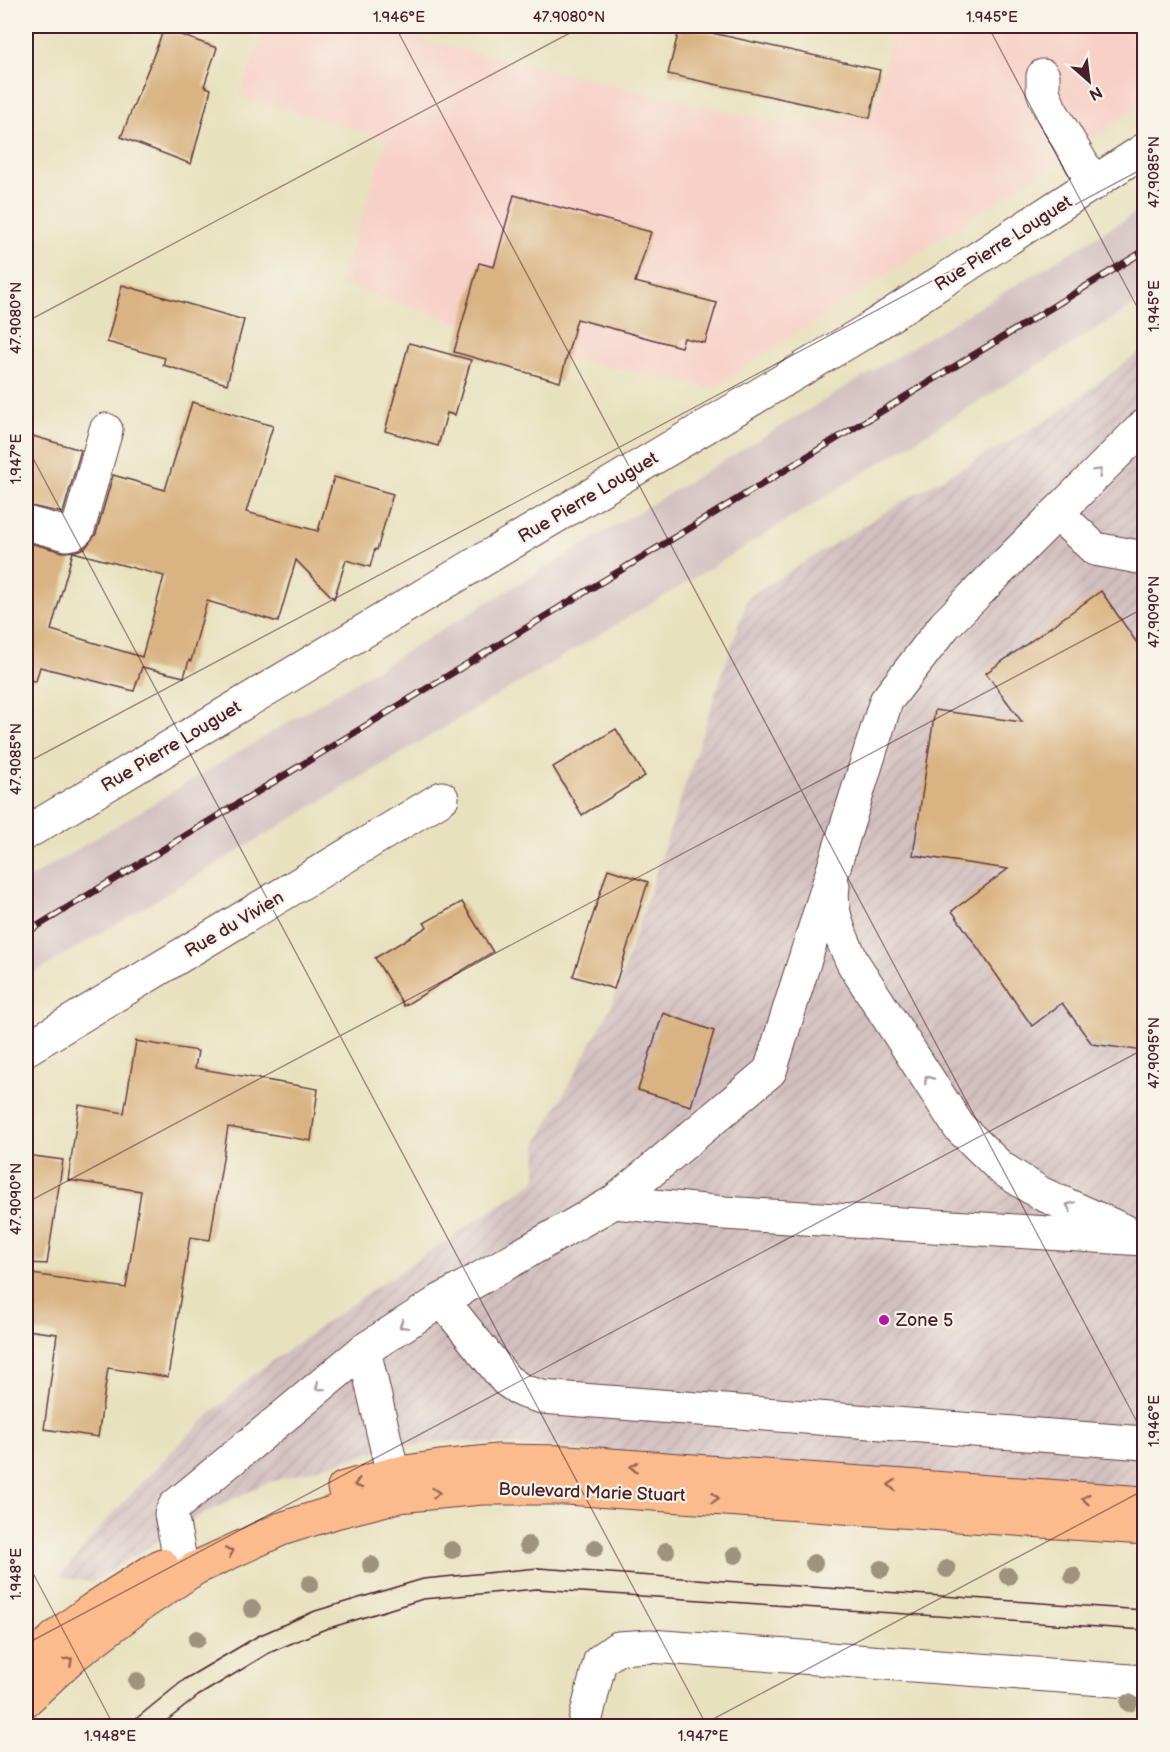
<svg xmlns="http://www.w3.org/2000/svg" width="1170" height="1752" viewBox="0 0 1170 1752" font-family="'Balsamiq Sans',sans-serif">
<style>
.built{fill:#f7d1c7}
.industrial{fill:url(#industrial-furrows)}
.railway{fill:#d2bfc0}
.building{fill:#d9b381;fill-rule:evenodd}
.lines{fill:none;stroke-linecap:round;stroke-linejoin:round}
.minor-casing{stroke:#623c41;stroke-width:35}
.major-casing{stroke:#623c41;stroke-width:35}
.minor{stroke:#fff;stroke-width:33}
.major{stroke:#fbbb8d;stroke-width:33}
.tram{stroke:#4a1f2b;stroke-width:1.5}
.rail-casing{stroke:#4a1f2b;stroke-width:7}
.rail{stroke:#f7f3e8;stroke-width:4.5;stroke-dasharray:14;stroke-linecap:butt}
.tree{fill:#9e937b}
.oneway{stroke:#ae9aa0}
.oneway2{stroke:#9a6557}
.ticks{fill:none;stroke:#4a1f2b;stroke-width:1.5;stroke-opacity:0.45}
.poi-dot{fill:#b5179e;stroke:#f7f3e8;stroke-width:2}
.labels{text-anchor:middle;stroke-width:4.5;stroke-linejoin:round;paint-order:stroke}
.street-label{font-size:18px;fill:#4a1f2b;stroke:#f7f3e8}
.poi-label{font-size:18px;fill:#4a1f2b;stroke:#f7f3e8;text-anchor:start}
.neatline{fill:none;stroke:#4a1f2b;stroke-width:2}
.ticks-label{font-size:15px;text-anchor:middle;fill:#4a1f2b}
</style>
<defs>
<pattern id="industrial-furrows" width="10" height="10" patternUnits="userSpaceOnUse" patternTransform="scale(1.5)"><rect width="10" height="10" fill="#d2bfc0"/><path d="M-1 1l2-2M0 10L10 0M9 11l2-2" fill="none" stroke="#b6a4a5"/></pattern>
</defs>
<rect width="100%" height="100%" fill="#f7f3e8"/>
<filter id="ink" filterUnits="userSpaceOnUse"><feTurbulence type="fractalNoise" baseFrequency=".0167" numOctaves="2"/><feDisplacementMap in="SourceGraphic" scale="12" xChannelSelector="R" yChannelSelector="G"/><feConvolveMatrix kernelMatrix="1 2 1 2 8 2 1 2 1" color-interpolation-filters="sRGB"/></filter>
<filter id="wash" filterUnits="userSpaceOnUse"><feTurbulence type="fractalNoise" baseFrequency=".008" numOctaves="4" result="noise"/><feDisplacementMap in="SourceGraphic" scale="24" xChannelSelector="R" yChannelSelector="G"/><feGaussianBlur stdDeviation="1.35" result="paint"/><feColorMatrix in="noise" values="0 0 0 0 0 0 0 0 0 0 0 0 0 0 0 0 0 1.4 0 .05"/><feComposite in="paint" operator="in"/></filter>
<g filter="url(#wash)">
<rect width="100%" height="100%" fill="#e8e1be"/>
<path class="built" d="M 267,26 L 361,26 L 783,125 L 875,115 L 892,26 L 1144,26 L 1144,104 L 712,389 L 563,357 L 340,284 L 387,139 L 239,96 Z"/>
<path class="industrial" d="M 1144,349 L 1144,1489 L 451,1441 L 387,1448 L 264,1484 L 195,1518 L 92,1582 L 60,1577 L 103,1524 L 175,1448 L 250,1377 L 369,1292 L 536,1181 L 537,1143 L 611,1007 L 748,597 L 910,497 L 1054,416 Z"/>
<path class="railway" d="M 1144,208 L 1144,299 L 712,567 L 26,978 L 26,880 Z"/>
<g id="blocks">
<g class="building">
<path d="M 680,26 L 880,70 L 870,118 L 668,74 Z"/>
<path d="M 164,29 L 217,48 L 204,86 L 211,89 L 191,164 L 121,137 Z"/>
<path d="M 514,195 L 651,232 L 635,282 L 717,303 L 705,343 L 684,338 L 681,347 L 577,319 L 560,382 L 454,352 L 479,263 L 494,267 Z"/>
<path d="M 122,285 L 244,320 L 227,384 L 163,365 L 165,358 L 107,342 Z"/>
<path d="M 409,343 L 471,360 L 455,415 L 447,413 L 438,446 L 385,431 Z"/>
<path d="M 192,402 L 273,426 L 246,512 L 318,531 L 334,477 L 393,494 L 377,550 L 375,549 L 370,567 L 346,560 L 334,599 L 296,560 L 278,622 L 207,601 L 191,661 L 189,660 L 184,677 L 142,667 L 134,691 L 40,667 L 36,681 L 26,680 L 26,542 L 63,552 L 76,551 L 85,548 L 96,534 L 113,475 L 165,490 ZM 73,552 L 164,576 L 142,657 L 51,630 Z"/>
<path d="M 26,434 L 81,450 L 63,513 L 26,505 Z"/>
<path d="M 1101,591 L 1144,653 L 1144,1051 L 1092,1044 L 1062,1003 L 1032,1026 L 952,911 L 1008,869 L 913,855 L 935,710 L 1022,722 L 986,673 Z"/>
<path d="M 616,729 L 645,776 L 582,815 L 553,767 Z"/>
<path d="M 608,869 L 648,882 L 614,989 L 573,976 Z"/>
<path d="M 462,902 L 493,952 L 404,1006 L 375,958 L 427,927 L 424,923 Z"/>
<path d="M 663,1013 L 714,1031 L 691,1106 L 638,1090 Z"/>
<path d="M 136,1041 L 198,1051 L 195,1068 L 318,1089 L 311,1141 L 228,1127 L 210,1240 L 190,1237 L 168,1377 L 108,1368 L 98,1437 L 44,1429 L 57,1334 L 26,1330 L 26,1273 L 126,1288 L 141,1191 L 68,1180 L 79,1105 L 124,1113 Z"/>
<path d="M 26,1155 L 63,1160 L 47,1264 L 26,1263 Z"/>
</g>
</g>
</g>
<g filter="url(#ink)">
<use href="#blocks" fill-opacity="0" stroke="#623c41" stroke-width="1.5"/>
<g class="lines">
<defs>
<g id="minor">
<path d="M 1043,76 L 1043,91 L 1050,109 L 1094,184"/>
<path d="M 1057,513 L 1095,549 L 1144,558"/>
<path d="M 26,523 L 67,534 L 73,533 L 78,529 L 106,430"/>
<path d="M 26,833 L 866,331 L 1144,150"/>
<path d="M 833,886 C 829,913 842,939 853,963 L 959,1127 L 1001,1168 L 1040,1193 L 1125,1231"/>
<path d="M 26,1049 L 442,798"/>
<path d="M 614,1202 L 724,1213 L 1144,1239"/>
<path d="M 442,1300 L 506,1380 L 522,1391 L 542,1397 L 1144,1443"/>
<path d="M 364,1350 L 398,1496"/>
<path d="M 179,1554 L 171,1514 L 175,1506 L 364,1350 L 442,1300 L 614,1202 L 770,1071 L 886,701 L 945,625 L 1144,426"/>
<path d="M 584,1726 L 600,1661 L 618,1648 L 650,1646 L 1144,1682"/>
</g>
<g id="major">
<path d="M 344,1488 L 393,1474 L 440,1467 L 498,1461 L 568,1462 L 1144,1503"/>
<path d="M 26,1665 C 65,1624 113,1595 162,1565"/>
<path d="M 26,1700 L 74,1655 L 139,1606 L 196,1568 L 281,1529 L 335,1512 L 398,1496 L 481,1488 L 567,1488 L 1144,1528"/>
</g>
</defs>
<use href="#minor" class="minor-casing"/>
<use href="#major" class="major-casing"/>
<use href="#minor" class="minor"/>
<use href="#major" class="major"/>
<g class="tram">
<path d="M 127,1726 L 185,1679 L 258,1636 L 315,1611 L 423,1579 L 538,1568 L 1144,1610"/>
<path d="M 160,1726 L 198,1696 L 269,1653 L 323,1630 L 423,1599 L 537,1589 L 1144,1630"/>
</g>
<defs>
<path id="rail" d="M 26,933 L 1144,251"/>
</defs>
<use href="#rail" class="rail-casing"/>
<use href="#rail" class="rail"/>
</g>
<g class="tree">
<circle cx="528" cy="1545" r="9"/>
<circle cx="595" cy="1548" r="9"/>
<circle cx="452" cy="1550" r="9"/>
<circle cx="666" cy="1551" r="9"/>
<circle cx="735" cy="1555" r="9"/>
<circle cx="814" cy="1563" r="9"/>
<circle cx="371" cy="1565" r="9"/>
<circle cx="881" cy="1569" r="9"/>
<circle cx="947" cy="1569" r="9"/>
<circle cx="1008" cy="1576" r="9"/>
<circle cx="1073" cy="1576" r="9"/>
<circle cx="310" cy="1584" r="9"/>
<circle cx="252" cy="1609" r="9"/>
<circle cx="197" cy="1639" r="9"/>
<circle cx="137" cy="1681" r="9"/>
<circle cx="1129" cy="1703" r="9"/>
</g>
<defs><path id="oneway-chevron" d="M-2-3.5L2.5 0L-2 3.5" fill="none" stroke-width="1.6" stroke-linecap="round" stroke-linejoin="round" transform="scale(1.5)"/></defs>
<g class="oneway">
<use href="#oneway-chevron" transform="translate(1098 472) rotate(-45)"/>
<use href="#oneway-chevron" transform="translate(928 1079) rotate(-123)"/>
<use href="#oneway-chevron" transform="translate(1070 1206) rotate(-156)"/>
<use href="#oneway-chevron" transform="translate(403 1325) rotate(148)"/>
<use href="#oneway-chevron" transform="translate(319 1387) rotate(140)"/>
</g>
<g class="oneway2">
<use href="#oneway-chevron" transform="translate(634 1467) rotate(-176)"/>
<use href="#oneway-chevron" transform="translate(358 1484) rotate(164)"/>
<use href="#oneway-chevron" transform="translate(892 1485) rotate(-176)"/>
<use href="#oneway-chevron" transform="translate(436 1493) rotate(-5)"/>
<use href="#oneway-chevron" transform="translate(715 1498) rotate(4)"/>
<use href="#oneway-chevron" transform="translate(1086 1499) rotate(-176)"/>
<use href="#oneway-chevron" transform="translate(230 1552) rotate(-24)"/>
<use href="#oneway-chevron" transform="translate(69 1661) rotate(-42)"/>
</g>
</g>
<path class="ticks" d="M 395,26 L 1144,1435M 988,26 L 1144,320M 26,322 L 583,26M 26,445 L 707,1726M 26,763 L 1144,168M 26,1203 L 1144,608M 26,1560 L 114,1726M 26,1644 L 1144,1049M 700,1726 L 1144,1490"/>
<circle class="poi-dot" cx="884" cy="1320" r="6"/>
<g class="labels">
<g class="street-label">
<text transform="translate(1003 243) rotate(-33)" y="6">Rue Pierre Louguet</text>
<text transform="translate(588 497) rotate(-31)" y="6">Rue Pierre Louguet</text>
<text transform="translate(171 746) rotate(-31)" y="6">Rue Pierre Louguet</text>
<text transform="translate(234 924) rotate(-31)" y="6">Rue du Vivien</text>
<text transform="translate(592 1492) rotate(2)" y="6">Boulevard Marie Stuart</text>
</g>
<g class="poi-label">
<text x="896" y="1326">Zone 5</text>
</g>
</g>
<rect width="1170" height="1752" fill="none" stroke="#f7f3e8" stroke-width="66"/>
<g transform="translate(1089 81) rotate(152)" stroke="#f7f3e8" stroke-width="4.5" paint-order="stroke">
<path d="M0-4.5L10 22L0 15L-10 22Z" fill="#4a1f2b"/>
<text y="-9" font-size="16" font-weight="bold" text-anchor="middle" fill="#4a1f2b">N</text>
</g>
<rect x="33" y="33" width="1104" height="1686" class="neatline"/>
<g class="ticks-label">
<text x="399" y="22">1.946°E</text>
<text x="569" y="22">47.9080°N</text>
<text x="992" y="22">1.945°E</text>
<text transform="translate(1154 172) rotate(-90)" y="5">47.9085°N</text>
<text transform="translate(1154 306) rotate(-90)" y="5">1.945°E</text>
<text transform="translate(16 318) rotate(-90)" y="5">47.9080°N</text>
<text transform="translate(16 459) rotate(-90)" y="5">1.947°E</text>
<text transform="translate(1154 612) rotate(-90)" y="5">47.9090°N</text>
<text transform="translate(16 759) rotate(-90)" y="5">47.9085°N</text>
<text transform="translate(1154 1053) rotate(-90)" y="5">47.9095°N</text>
<text transform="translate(16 1199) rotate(-90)" y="5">47.9090°N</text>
<text transform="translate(1154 1421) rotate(-90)" y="5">1.946°E</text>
<text transform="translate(16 1574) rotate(-90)" y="5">1.948°E</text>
<text x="110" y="1741">1.948°E</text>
<text x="703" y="1741">1.947°E</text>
</g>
</svg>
